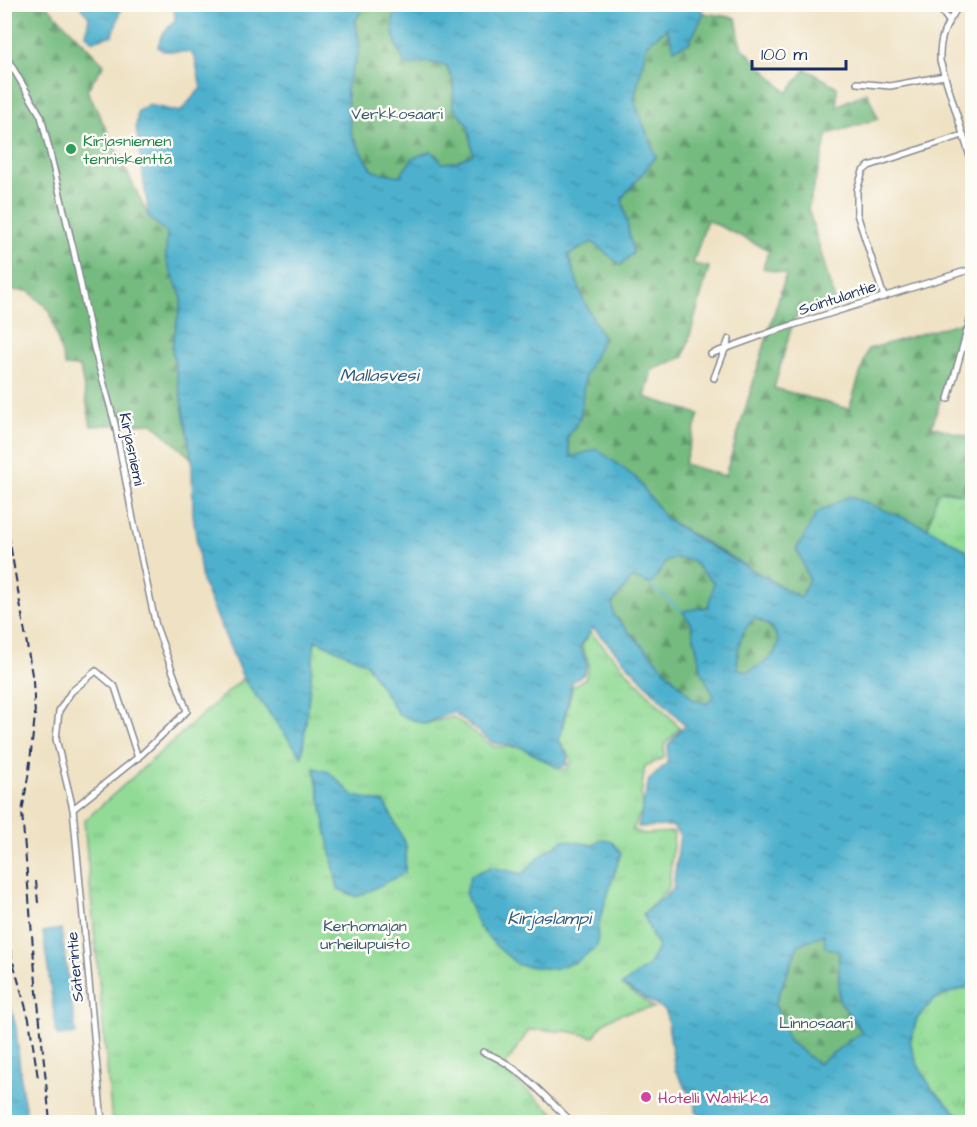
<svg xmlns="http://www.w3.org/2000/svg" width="977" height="1127" viewBox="0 0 977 1127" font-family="'Architects Daughter',sans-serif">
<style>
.forest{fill:url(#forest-firs);stroke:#48756e;stroke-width:1.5;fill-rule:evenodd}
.park{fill:url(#park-tufts);stroke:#56857a;stroke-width:1.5}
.water{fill:url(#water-ripples);stroke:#347096;stroke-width:1.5;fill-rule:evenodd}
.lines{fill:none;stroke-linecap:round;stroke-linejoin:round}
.stream{stroke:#4eb1cd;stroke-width:2}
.minor-casing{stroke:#858891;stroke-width:8}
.minor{stroke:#fff;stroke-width:5}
.rail{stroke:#1b2f5e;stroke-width:2;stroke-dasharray:9 4.5;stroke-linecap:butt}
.leisure-dot{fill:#2e9e5b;stroke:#fdfcf7;stroke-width:2}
.hotel-dot{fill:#d1479c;stroke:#fdfcf7;stroke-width:2}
.labels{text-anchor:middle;stroke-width:5;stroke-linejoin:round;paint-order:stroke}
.park-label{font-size:16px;fill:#395a6c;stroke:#fdfcf7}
.leisure-label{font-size:16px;fill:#27864d;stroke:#fdfcf7;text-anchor:start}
.street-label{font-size:16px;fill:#1b2f5e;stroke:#fdfcf7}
.hotel-label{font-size:16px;fill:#b23c85;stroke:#fdfcf7;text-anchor:start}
.water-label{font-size:18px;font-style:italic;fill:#2d5c85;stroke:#fdfcf7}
</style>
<defs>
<pattern id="forest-firs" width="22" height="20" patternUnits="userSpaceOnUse" patternTransform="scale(1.5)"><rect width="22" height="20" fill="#75bb7f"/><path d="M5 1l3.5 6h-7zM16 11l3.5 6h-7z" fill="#5f986b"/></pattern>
<pattern id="park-tufts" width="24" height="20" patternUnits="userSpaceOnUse" patternTransform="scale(1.5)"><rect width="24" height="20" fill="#92db96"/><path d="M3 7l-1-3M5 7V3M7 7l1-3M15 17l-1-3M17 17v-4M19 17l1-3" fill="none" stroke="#7dbc84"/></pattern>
<pattern id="water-ripples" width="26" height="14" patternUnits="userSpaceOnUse" patternTransform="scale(1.5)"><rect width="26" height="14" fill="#4eb1cd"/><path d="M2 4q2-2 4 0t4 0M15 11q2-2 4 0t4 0" fill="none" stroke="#4090aa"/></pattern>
</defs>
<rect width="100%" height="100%" fill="#fdfcf7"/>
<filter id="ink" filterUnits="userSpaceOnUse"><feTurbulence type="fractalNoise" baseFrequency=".0167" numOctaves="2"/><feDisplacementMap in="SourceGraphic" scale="12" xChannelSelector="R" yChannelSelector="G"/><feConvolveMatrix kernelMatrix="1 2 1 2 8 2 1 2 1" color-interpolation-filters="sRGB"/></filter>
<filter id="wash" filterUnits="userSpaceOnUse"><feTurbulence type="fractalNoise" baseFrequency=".008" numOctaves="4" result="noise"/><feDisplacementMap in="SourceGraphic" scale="24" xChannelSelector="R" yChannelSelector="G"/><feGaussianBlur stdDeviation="1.35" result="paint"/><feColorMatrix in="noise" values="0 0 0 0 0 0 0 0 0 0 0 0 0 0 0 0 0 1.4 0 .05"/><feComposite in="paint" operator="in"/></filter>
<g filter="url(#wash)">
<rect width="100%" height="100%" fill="#efe2c4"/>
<g class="forest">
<path d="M 4,5 L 46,5 L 104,64 L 87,90 L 149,217 L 167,233 L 166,259 L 182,298 L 172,348 L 192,459 L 152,423 L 91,426 L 80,367 L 65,366 L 50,311 L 29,291 L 5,290 Z"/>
<path d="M 365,5 L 399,5 C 385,24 397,46 406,65 L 427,62 L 446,66 L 454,83 L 453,106 L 468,125 L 473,154 L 456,162 L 442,163 L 413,158 L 400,176 L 373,171 L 351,134 L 346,88 L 360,47 L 355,21 Z"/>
<path d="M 704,13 L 736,18 L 741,46 L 787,93 L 806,69 L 837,87 L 837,106 L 867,92 L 878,119 L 828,134 L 808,208 L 835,301 L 794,318 L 774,388 L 849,409 L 868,349 L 965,321 L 932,426 L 972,438 L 972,496 L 944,490 L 937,494 L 928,528 L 849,496 L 797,549 L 809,579 L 801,598 L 666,519 L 636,478 L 571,457 L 567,438 L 580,418 L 585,376 L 603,338 L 583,299 L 568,255 L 592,241 L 621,265 L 633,253 L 622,198 L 656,157 L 634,100 L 647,44 L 668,28 L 689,43 ZM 707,220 L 769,250 L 763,268 L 786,274 L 725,476 L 684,464 L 699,414 L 645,397 L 652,370 L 684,357 L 709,267 L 693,264 Z"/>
<path d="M 674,558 L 691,560 L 715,583 L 708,607 L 683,611 L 691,623 L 702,672 L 714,696 L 707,704 L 694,700 L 614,616 L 612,604 L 633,576 L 651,585 L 666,561 Z"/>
<path d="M 755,618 C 774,627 788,640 769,659 C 764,664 755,668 748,672 L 738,669 C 736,650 740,630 755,618 Z"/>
<path d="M 824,933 L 839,952 L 839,1000 L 862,1032 L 818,1064 L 789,1041 L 775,1004 L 798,945 Z"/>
</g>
<g class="park">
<path d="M 941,491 L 972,496 L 972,567 L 966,550 L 928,528 L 937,494 Z"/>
<path d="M 590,632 L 680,728 L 664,745 L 664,758 L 645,766 L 641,794 L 645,810 L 638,817 L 633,830 L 644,834 L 674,832 L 669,887 L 643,914 L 658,948 L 648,966 L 622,985 L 654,1008 C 629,1012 606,1012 594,1037 L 568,1031 L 529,1030 L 502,1070 L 565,1122 L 112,1122 L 84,821 L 243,678 L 302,756 L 315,640 L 366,663 L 399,715 L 425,724 L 453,717 L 494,747 L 521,747 L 558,768 L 567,770 L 572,759 L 559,741 L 573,686 L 586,678 L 589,664 L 582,646 Z"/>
<path d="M 972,986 L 972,1122 L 965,1122 L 963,1119 L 932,1089 L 917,1063 L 910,1042 L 917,1019 L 933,1000 L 949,993 Z"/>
</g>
<g class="water">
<path d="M 79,5 L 122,5 L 113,35 L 93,41 L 86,35 L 89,17 Z"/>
<path d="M 174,5 L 365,5 L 355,21 L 360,47 L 346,88 L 351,134 L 373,171 L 400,176 L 413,158 L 431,151 L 442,163 L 456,162 L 473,154 L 468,125 L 453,106 L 454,83 L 447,66 L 427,62 L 406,66 C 397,47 385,24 399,5 L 697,4 L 704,13 L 689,43 L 674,49 L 667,28 L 647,44 L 634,100 L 656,157 L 622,198 L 633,253 L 621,265 L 592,242 L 568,255 L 583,299 L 603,338 L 585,376 L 580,418 L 567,438 L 571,457 L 597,449 L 636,478 L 666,519 L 699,540 L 801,598 L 809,579 L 797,549 L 817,513 L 849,496 L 928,528 L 966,550 L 972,567 L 972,986 L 949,993 L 933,1000 L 917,1019 L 910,1042 L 917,1063 L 932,1089 L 963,1119 L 965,1122 L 711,1122 L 706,1115 L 702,1116 L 696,1112 L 696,1105 L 675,1070 L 666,1011 L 622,985 L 648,966 L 658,948 L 643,914 L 673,889 L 680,835 L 672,826 L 638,827 L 649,780 L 667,763 L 668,745 L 685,725 L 593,628 L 580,646 L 587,664 L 584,674 L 572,682 L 559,741 L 568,757 L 567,765 L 558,768 L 521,747 L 493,743 L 453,712 L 425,724 L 399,715 L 366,663 L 315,640 L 302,757 L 243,678 L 202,581 L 193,514 L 192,459 L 172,348 L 182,298 L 166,259 L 167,233 L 149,217 L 136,127 L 138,111 L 149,105 L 180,112 L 201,88 L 195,58 L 190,52 L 163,51 L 158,47 L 161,36 L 175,20 ZM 674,558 L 691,560 L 714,583 L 708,607 L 682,611 L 691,623 L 702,672 L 714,696 L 707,704 L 694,700 L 614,616 L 612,604 L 633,577 L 651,585 L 666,561 ZM 755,618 C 774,626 788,640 769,659 C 764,664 755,668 748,672 L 738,669 C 736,651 740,630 755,618 ZM 824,934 L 825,947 L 839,952 L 839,1000 L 862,1032 L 818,1064 L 789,1041 L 775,1004 L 798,945 Z"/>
<path d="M 314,768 L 329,772 L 354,796 L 385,803 L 406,845 L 405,873 L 357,897 L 338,889 Z"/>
<path d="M 601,839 L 612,842 L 621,853 L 599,922 L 597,946 L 576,962 L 553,969 L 518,965 L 496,946 L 479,927 L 465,893 L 471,875 L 491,867 L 523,874 L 539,857 L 563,840 L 593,845 Z"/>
<path d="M 61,929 L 76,1034 L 57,1036 L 43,932 Z"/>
<path d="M 4,982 L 16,1028 L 22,1092 L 28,1122 L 5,1122 Z"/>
</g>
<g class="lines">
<path class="stream" d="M 651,585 L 682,611"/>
</g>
</g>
<g filter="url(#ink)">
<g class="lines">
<defs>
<g id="minor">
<path d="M 936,4 L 949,21"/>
<path d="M 960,4 C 946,25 939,36 940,61 L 972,163"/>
<path d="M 4,53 L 41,116 L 74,252 L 94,348 L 115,424 L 133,519 L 156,626 L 187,711 L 142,754 L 73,809"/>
<path d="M 857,83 L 890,86 L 944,76"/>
<path d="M 884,297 L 857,214 L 857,190 L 863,171 L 869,166 L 963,135"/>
<path d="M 711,354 L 774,331 L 972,269"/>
<path d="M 714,378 L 729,339"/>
<path d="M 948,399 L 972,313"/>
<path d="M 483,1052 C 519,1064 545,1098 572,1122"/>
<path d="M 102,1122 L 73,809 L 56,739 L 59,711 L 71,692 L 96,671 L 115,687 L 138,758"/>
</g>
</defs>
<use href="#minor" class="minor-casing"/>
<use href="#minor" class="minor"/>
<g class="rail">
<path d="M 4,507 L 33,681 L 35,715 L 29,771 L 22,812 L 35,972 L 50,1122"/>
<path d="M 36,881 L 38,903"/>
<path d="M 4,898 L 6,909 L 6,931"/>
<path d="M 4,923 L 13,962 L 29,1019 L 38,1078"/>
</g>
</g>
</g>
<circle class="leisure-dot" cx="71" cy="149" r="6"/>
<circle class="hotel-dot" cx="646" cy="1097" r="6"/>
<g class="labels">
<g class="park-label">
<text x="397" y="119">Verkkosaari</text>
<text x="365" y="931">Kerhomajan<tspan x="365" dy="18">urheilupuisto</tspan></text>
<text x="816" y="1028">Linnosaari</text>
</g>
<g class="leisure-label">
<text x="83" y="146">Kirjasniemen<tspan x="83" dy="18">tenniskenttä</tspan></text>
</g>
<g class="street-label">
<text transform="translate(837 297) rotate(-18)" y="6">Sointulantie</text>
<text transform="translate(133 449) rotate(78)" y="6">Kirjasniemi</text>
<text transform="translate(74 967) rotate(-95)" y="6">Säterintie</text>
</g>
<g class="hotel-label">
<text x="658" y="1103">Hotelli Waltikka</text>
</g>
<g class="water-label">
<text x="379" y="381">Mallasvesi</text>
<text x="549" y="924">Kirjaslampi</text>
</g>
</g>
<rect width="977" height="1127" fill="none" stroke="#fdfcf7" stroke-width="24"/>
<path d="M752 60v9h94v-9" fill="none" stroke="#1b2f5e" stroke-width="3"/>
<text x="761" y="60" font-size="18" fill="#1b2f5e" stroke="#fdfcf7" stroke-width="4.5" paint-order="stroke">100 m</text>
</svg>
